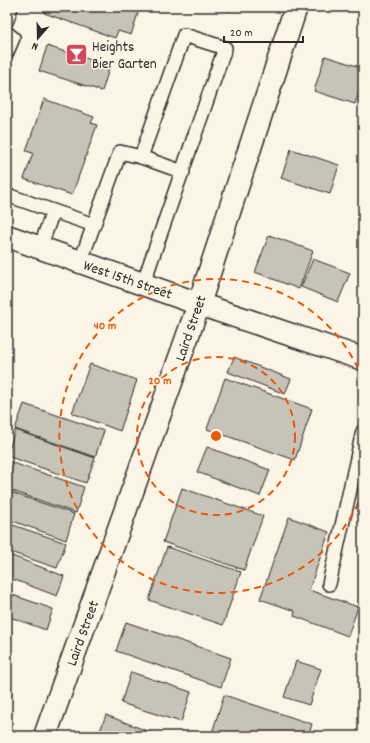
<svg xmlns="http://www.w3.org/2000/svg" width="370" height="743" viewBox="0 0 370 743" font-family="Dekko,sans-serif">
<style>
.building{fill:#c8c3b7;stroke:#2b2b2b}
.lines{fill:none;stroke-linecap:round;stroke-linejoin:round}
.service-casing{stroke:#2b2b2b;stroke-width:16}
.minor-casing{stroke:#2b2b2b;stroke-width:25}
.service{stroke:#fcf5e5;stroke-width:13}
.minor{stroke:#fcf5e5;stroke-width:22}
.ring{fill:none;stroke:#e8590c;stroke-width:2;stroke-dasharray:7 5}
.labels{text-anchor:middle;stroke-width:3;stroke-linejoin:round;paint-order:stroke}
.poi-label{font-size:15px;fill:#2b2b2b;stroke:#fcf5e5;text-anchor:start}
.street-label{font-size:15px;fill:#2b2b2b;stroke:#fcf5e5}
.centre{fill:#e8590c;stroke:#fcf5e5;stroke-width:2}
.ring-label{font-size:12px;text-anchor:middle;font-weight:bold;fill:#e8590c;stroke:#fcf5e5;stroke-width:3;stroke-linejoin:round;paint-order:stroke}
</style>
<rect width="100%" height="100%" fill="#fcf5e5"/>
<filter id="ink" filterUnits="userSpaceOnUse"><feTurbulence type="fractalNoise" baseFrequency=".025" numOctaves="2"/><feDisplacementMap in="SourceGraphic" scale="8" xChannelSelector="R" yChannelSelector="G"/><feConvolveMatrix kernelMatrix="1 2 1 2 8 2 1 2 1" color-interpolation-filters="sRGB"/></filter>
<g filter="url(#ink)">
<g class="building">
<path d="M 46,7 L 140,7 L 131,35 L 118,31 L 115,38 L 44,13 Z"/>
<path d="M 217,7 L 232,7 L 230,11 Z"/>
<path d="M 47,46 L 110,66 L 102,91 L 39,71 Z"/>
<path d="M 325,56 L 363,68 L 363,81 L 355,104 L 314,91 Z"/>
<path d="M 44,99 L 94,117 L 91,123 L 97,125 L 72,195 L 24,179 L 33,153 L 26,151 Z"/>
<path d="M 291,149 L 339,165 L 330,194 L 281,178 Z"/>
<path d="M 269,235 L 313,251 L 299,289 L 255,272 Z"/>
<path d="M 313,259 L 350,273 L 338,302 L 301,287 Z"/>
<path d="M 234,357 L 291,379 L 285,394 L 228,372 Z"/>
<path d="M 90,364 L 137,380 L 120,431 L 72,413 Z"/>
<path d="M 225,378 L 312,409 L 295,460 L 207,429 Z"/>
<path d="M 24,404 L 104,431 L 95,457 L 15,429 Z"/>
<path d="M 15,430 L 95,458 L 86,483 L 7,456 Z"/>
<path d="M 207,447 L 270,470 L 260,496 L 197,472 Z"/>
<path d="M 7,461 L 84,487 L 76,513 L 7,489 Z"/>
<path d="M 182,488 L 263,516 L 244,570 L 163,542 Z"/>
<path d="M 7,491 L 74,514 L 66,540 L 7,519 Z"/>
<path d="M 289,517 L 329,532 L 309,590 L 358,607 L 348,636 L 294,616 L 295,611 L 260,599 Z"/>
<path d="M 7,523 L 66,543 L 57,568 L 7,551 Z"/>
<path d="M 167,547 L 241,572 L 223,625 L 149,600 Z"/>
<path d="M 7,554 L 64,576 L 57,596 L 7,577 Z"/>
<path d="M 7,593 L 53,609 L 46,630 L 7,616 Z"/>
<path d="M 126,622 L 231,658 L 221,687 L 116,651 Z"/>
<path d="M 296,661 L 321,669 L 309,705 L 284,697 Z"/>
<path d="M 131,672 L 191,692 L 181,722 L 121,703 Z"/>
<path d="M 224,695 L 312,724 L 308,736 L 211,736 Z"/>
<path d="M 106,715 L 160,736 L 98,736 Z"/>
</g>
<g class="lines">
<defs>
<g id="service">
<path d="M 7,20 L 11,7"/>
<path d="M 7,33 L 13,38 L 7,52"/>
<path d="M 141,157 L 184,35 L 225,48 L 143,284"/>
<path d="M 7,195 L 53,211"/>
<path d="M 40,248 L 53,211 L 94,225"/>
<path d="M 80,263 L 120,152 L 141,157 L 183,172"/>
<path d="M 329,584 L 363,431"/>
</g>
<g id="minor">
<path d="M 7,236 L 199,304 L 363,359"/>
<path d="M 45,736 L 199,304 L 296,7"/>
</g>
</defs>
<use href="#service" class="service-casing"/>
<use href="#minor" class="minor-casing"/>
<use href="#service" class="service"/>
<use href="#minor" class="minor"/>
</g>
</g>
<g class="ring">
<circle cx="216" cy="436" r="79"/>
<path d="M363 492A157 157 0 1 1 363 380"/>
</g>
<defs>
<symbol id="bar-square" viewBox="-11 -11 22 22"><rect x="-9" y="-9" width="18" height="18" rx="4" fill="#d1495b" stroke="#fcf5e5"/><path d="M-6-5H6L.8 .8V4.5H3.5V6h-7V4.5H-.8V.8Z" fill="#fff"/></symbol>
</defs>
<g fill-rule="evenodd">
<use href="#bar-square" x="64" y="42" width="25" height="25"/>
</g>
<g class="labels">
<g class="poi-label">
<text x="92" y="51">Heights<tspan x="92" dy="17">Bier Garten</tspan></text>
</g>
<g class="street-label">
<text transform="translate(128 279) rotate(19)" y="5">West 15th Street</text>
<text transform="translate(190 328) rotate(-71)" y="5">Laird Street</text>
<text transform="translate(82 633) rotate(-70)" y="5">Laird Street</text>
</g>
</g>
<circle cx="216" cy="436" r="6" class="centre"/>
<g class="ring-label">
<text x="105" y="329">40 m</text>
<text x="160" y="384">20 m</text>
</g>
<rect width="370" height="743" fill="none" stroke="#fcf5e5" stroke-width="24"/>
<rect x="12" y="12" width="346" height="719" fill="none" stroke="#2b2b2b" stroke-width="1.5" filter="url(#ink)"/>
<g transform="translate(38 38) rotate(200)" stroke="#fcf5e5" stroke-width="3" paint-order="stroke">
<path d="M0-3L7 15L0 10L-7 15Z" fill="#2b2b2b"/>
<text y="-6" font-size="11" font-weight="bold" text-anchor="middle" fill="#2b2b2b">N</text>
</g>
<path d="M224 36v6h79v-6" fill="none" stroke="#2b2b2b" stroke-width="2"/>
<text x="230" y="36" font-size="12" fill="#2b2b2b" stroke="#fcf5e5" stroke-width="3" paint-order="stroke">20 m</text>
</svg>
